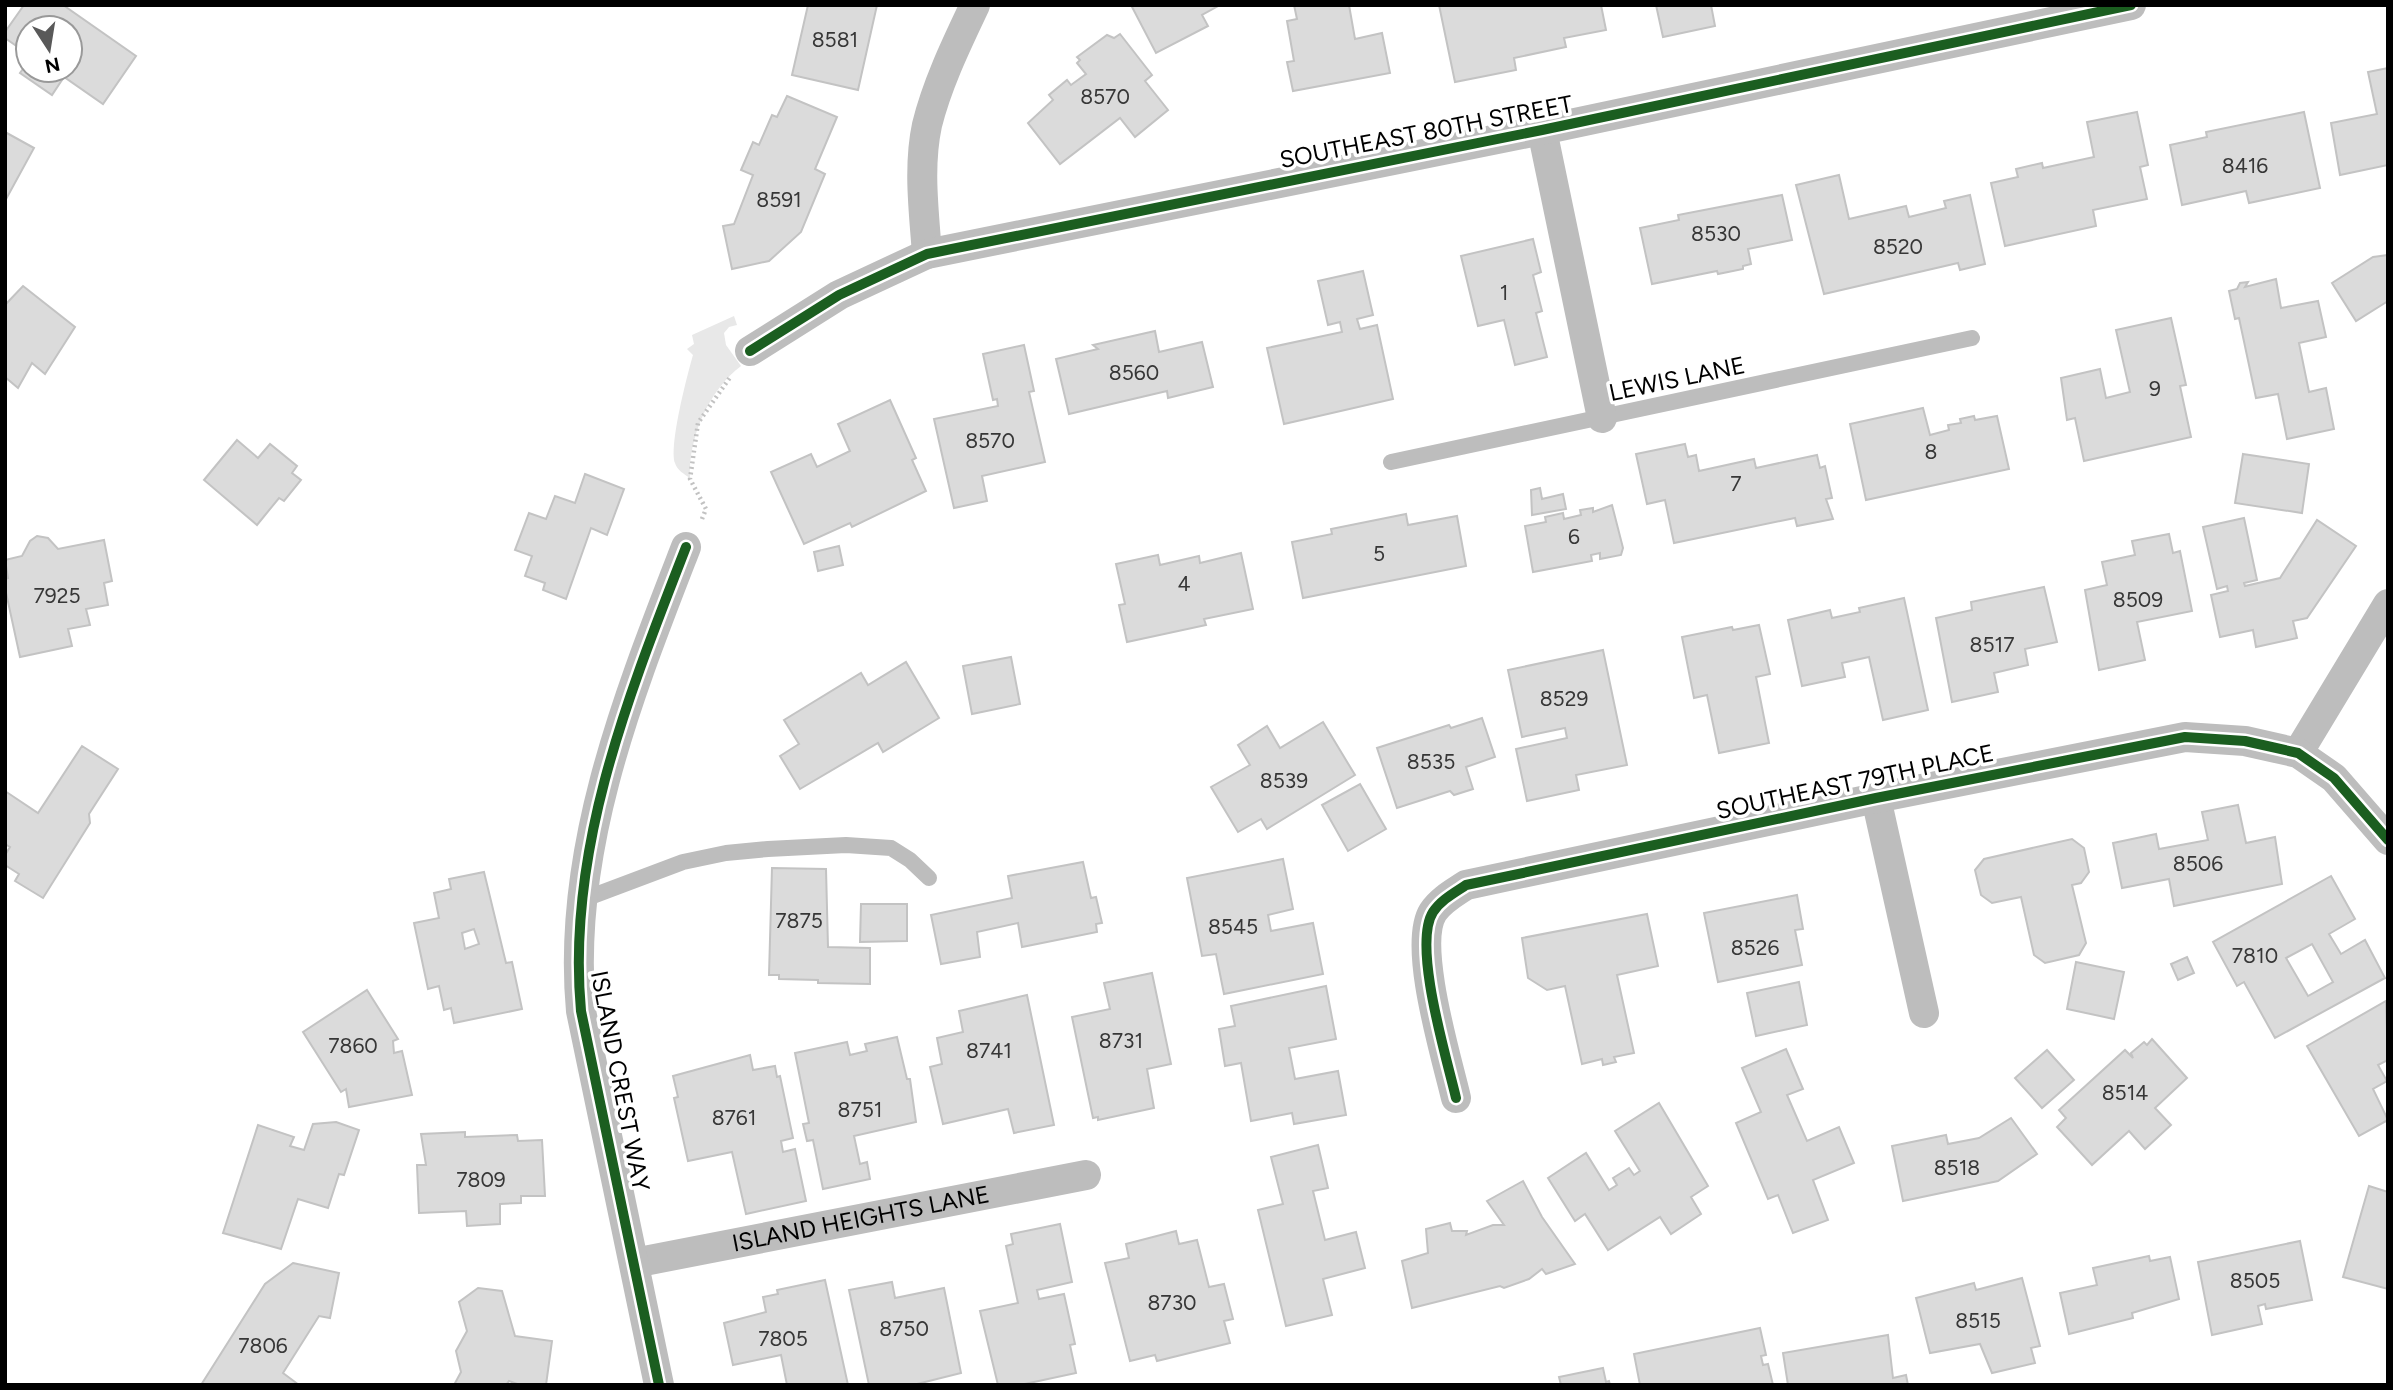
<svg xmlns="http://www.w3.org/2000/svg" width="2393" height="1390" viewBox="0 0 2393 1390" font-family="Figtree,sans-serif">
<style>
.green{fill:#e8e8e8}
.building{fill:#dbdbdb;stroke:#c3c3c3;stroke-width:2;fill-rule:evenodd}
.lines{fill:none;stroke-linecap:round;stroke-linejoin:round}
.path{stroke:#c2c2c2;stroke-width:4.5;stroke-dasharray:2 3.5;stroke-linecap:butt}
.service{stroke:#bdbdbd;stroke-width:16}
.minor{stroke:#bdbdbd;stroke-width:30}
.cycleway-casing{stroke:#fff;stroke-width:15}
.cycleway{stroke:#1b5e20;stroke-width:10}
.labels{text-anchor:middle;stroke-width:7;stroke-linejoin:round;paint-order:stroke}
.number-label{font-size:21px;fill:#373737}
.street-label{font-size:24px;fill:#000;stroke:#fff}
</style>
<rect width="100%" height="100%" fill="#fff"/>
<path class="green" d="M 734,316 L 737,325 L 729,327 L 724,333 L 726,345 L 741,366 C 709,390 688,438 690,478 C 684,474 677,470 675,463 C 669,445 687,376 693,355 L 687,349 L 694,344 L 692,335 Z"/>
<g class="building">
<path d="M 24,5 L 63,5 L 136,56 L 103,104 L 64,77 L 52,95 L 20,73 L 28,62 L 28,70 L 70,70 L 70,28 L 28,28 L 28,54 L 5,38 L 5,32 Z"/>
<path d="M 808,5 L 877,5 L 858,90 L 792,75 Z"/>
<path d="M 1131,5 L 1220,5 L 1202,15 L 1208,26 L 1156,53 Z"/>
<path d="M 1294,5 L 1349,5 L 1355,39 L 1382,33 L 1390,73 L 1293,91 L 1287,62 L 1294,61 L 1287,21 L 1297,19 Z"/>
<path d="M 1439,5 L 1601,5 L 1606,30 L 1564,38 L 1566,47 L 1514,58 L 1516,70 L 1455,82 Z"/>
<path d="M 1656,5 L 1711,5 L 1715,26 L 1663,37 Z"/>
<path d="M 1120,34 L 1152,75 L 1145,81 L 1168,110 L 1135,137 L 1120,118 L 1060,164 L 1028,123 L 1053,100 L 1049,95 L 1067,80 L 1071,85 L 1086,74 L 1077,63 L 1080,60 L 1077,57 L 1107,35 L 1114,38 Z"/>
<path d="M 2388,68 L 2388,165 L 2340,175 L 2331,123 L 2377,114 L 2368,72 Z"/>
<path d="M 787,96 L 837,117 L 815,169 L 825,174 L 801,232 L 769,261 L 732,269 L 723,226 L 734,224 L 753,175 L 741,170 L 753,142 L 759,145 L 772,115 L 777,117 Z"/>
<path d="M 2137,112 L 2148,165 L 2140,167 L 2147,199 L 2093,210 L 2096,226 L 2005,246 L 1991,183 L 2018,177 L 2016,169 L 2042,163 L 2043,168 L 2094,157 L 2087,122 Z"/>
<path d="M 2304,112 L 2320,188 L 2249,203 L 2246,191 L 2182,205 L 2170,145 L 2207,137 L 2206,132 Z"/>
<path d="M 5,132 L 34,148 L 5,201 Z"/>
<path d="M 1839,175 L 1849,219 L 1906,206 L 1909,217 L 1946,208 L 1944,201 L 1970,195 L 1985,264 L 1960,270 L 1958,263 L 1824,294 L 1796,185 Z"/>
<path d="M 1782,195 L 1792,240 L 1748,249 L 1751,264 L 1743,266 L 1743,269 L 1718,274 L 1717,271 L 1652,284 L 1640,228 L 1679,220 L 1678,215 Z"/>
<path d="M 1533,239 L 1541,272 L 1533,275 L 1542,311 L 1536,313 L 1547,357 L 1515,365 L 1504,320 L 1478,326 L 1461,256 Z"/>
<path d="M 2388,255 L 2388,301 L 2356,321 L 2332,283 L 2373,257 Z"/>
<path d="M 1363,271 L 1373,315 L 1357,319 L 1360,329 L 1377,325 L 1393,399 L 1284,424 L 1267,348 L 1342,332 L 1340,322 L 1328,325 L 1318,281 Z"/>
<path d="M 2276,279 L 2281,308 L 2318,301 L 2326,337 L 2299,343 L 2309,392 L 2326,388 L 2334,429 L 2287,439 L 2278,394 L 2256,398 L 2239,318 L 2235,319 L 2229,291 L 2237,289 L 2240,283 L 2248,282 L 2245,287 Z"/>
<path d="M 23,286 L 75,327 L 45,374 L 32,363 L 18,388 L 5,377 L 5,305 Z"/>
<path d="M 2171,318 L 2186,385 L 2180,386 L 2191,437 L 2084,461 L 2075,418 L 2067,420 L 2061,378 L 2100,369 L 2106,398 L 2130,392 L 2116,330 Z"/>
<path d="M 1155,331 L 1159,352 L 1202,342 L 1213,387 L 1168,398 L 1167,391 L 1069,414 L 1056,359 L 1098,349 L 1093,345 Z"/>
<path d="M 1024,345 L 1034,391 L 1029,392 L 1045,462 L 982,476 L 987,501 L 954,508 L 934,419 L 998,406 L 997,399 L 993,400 L 983,354 Z"/>
<path d="M 890,400 L 916,458 L 912,460 L 926,491 L 852,527 L 850,523 L 804,544 L 771,472 L 811,454 L 817,467 L 850,451 L 838,424 Z"/>
<path d="M 1923,408 L 1930,435 L 1949,430 L 1948,425 L 1961,423 L 1960,419 L 1974,416 L 1975,420 L 1997,416 L 2009,469 L 1866,500 L 1850,424 Z"/>
<path d="M 237,440 L 258,458 L 270,444 L 297,466 L 292,473 L 301,480 L 284,501 L 279,498 L 257,525 L 204,480 Z"/>
<path d="M 1685,444 L 1688,457 L 1696,455 L 1699,471 L 1754,459 L 1756,468 L 1817,455 L 1820,468 L 1825,466 L 1832,498 L 1826,499 L 1833,519 L 1797,526 L 1795,518 L 1674,543 L 1665,500 L 1647,504 L 1636,454 Z"/>
<path d="M 2243,454 L 2309,464 L 2302,513 L 2235,503 Z"/>
<path d="M 585,474 L 624,489 L 607,535 L 591,528 L 566,599 L 543,590 L 545,583 L 525,576 L 532,556 L 515,550 L 529,513 L 546,519 L 555,496 L 575,503 Z"/>
<path d="M 1540,488 L 1542,499 L 1563,494 L 1566,509 L 1532,515 L 1531,490 Z"/>
<path d="M 1612,505 L 1623,548 L 1621,555 L 1600,559 L 1600,553 L 1591,555 L 1592,561 L 1533,572 L 1525,526 L 1546,522 L 1545,517 L 1563,513 L 1564,519 L 1581,515 L 1580,510 L 1593,508 L 1593,512 Z"/>
<path d="M 1406,514 L 1408,525 L 1457,516 L 1466,566 L 1303,598 L 1292,542 L 1332,534 L 1331,529 Z"/>
<path d="M 2244,518 L 2257,580 L 2244,583 L 2245,586 L 2280,578 L 2317,520 L 2356,546 L 2307,618 L 2293,621 L 2297,638 L 2256,647 L 2253,630 L 2220,637 L 2211,595 L 2228,591 L 2227,586 L 2217,589 L 2203,527 Z"/>
<path d="M 2169,534 L 2173,553 L 2180,551 L 2192,611 L 2137,622 L 2145,660 L 2099,670 L 2085,590 L 2107,585 L 2102,562 L 2135,555 L 2132,541 Z"/>
<path d="M 37,536 L 48,538 L 58,549 L 104,540 L 112,581 L 104,583 L 108,605 L 86,609 L 90,625 L 68,629 L 72,646 L 20,657 L 5,588 L 5,579 L 8,578 L 5,560 L 22,556 L 30,541 Z"/>
<path d="M 839,546 L 843,565 L 818,571 L 814,552 Z"/>
<path d="M 1241,553 L 1253,609 L 1204,619 L 1206,625 L 1127,642 L 1119,605 L 1125,604 L 1116,564 L 1158,555 L 1160,565 L 1199,556 L 1200,563 Z"/>
<path d="M 2044,587 L 2057,642 L 2025,649 L 2028,665 L 1994,673 L 1998,692 L 1952,702 L 1936,618 L 1972,610 L 1971,602 Z"/>
<path d="M 1904,598 L 1928,710 L 1883,720 L 1869,657 L 1842,663 L 1845,677 L 1802,686 L 1788,620 L 1830,610 L 1832,618 L 1860,612 L 1859,608 Z"/>
<path d="M 1759,625 L 1770,674 L 1756,677 L 1769,743 L 1719,753 L 1707,695 L 1694,698 L 1682,637 L 1732,627 L 1733,630 Z"/>
<path d="M 1603,650 L 1627,765 L 1576,775 L 1579,790 L 1527,801 L 1516,749 L 1567,738 L 1565,728 L 1522,737 L 1508,670 Z"/>
<path d="M 1011,657 L 1020,704 L 972,714 L 963,666 Z"/>
<path d="M 906,662 L 939,718 L 883,752 L 878,743 L 800,789 L 780,756 L 799,744 L 784,720 L 861,673 L 868,685 Z"/>
<path d="M 1482,718 L 1495,757 L 1466,767 L 1473,789 L 1454,795 L 1450,791 L 1397,808 L 1377,748 L 1449,725 L 1451,728 Z"/>
<path d="M 1323,722 L 1355,775 L 1267,829 L 1261,819 L 1238,832 L 1211,787 L 1250,765 L 1238,745 L 1267,726 L 1280,748 Z"/>
<path d="M 82,746 L 118,769 L 89,814 L 90,823 L 43,898 L 15,881 L 19,874 L 5,865 L 5,855 L 10,847 L 5,844 L 5,791 L 38,813 Z"/>
<path d="M 1360,784 L 1386,829 L 1348,851 L 1322,805 Z"/>
<path d="M 2238,805 L 2246,843 L 2275,837 L 2282,884 L 2174,906 L 2169,879 L 2122,888 L 2113,843 L 2156,834 L 2159,849 L 2208,840 L 2202,812 Z"/>
<path d="M 2072,839 L 2084,848 L 2089,872 L 2081,883 L 2072,885 L 2086,943 L 2079,955 L 2045,963 L 2034,955 L 2021,897 L 1992,903 L 1981,895 L 1975,870 L 1984,859 Z"/>
<path d="M 1283,859 L 1293,909 L 1268,915 L 1271,931 L 1313,923 L 1323,974 L 1224,994 L 1216,954 L 1202,956 L 1187,878 Z"/>
<path d="M 1083,862 L 1091,898 L 1096,897 L 1102,923 L 1096,924 L 1097,932 L 1022,947 L 1018,923 L 977,932 L 980,957 L 941,964 L 931,915 L 1012,898 L 1008,876 Z"/>
<path d="M 772,868 L 826,869 L 828,947 L 870,948 L 870,984 L 818,983 L 818,980 L 779,979 L 779,975 L 769,975 Z"/>
<path d="M 484,872 L 506,963 L 512,962 L 522,1009 L 454,1023 L 451,1008 L 444,1010 L 439,986 L 428,989 L 414,923 L 439,918 L 434,893 L 451,889 L 449,879 ZM 474,929 L 479,944 L 465,949 L 462,933 Z"/>
<path d="M 2331,876 L 2355,919 L 2329,934 L 2341,954 L 2365,940 L 2385,978 L 2275,1038 L 2244,982 L 2237,986 L 2213,942 ZM 2312,944 L 2333,982 L 2308,996 L 2286,958 Z"/>
<path d="M 1797,895 L 1803,929 L 1795,930 L 1802,965 L 1718,982 L 1704,913 Z"/>
<path d="M 861,904 L 907,904 L 907,941 L 860,942 Z"/>
<path d="M 1647,914 L 1658,966 L 1617,975 L 1634,1053 L 1614,1057 L 1616,1062 L 1603,1065 L 1602,1059 L 1582,1064 L 1565,986 L 1547,990 L 1528,978 L 1522,938 Z"/>
<path d="M 2187,957 L 2194,973 L 2178,980 L 2171,964 Z"/>
<path d="M 2076,962 L 2124,972 L 2114,1019 L 2067,1009 Z"/>
<path d="M 1152,973 L 1171,1064 L 1147,1069 L 1154,1108 L 1098,1120 L 1098,1117 L 1093,1118 L 1072,1017 L 1110,1009 L 1104,983 Z"/>
<path d="M 1799,982 L 1807,1025 L 1756,1036 L 1747,993 Z"/>
<path d="M 1326,986 L 1336,1039 L 1289,1048 L 1295,1079 L 1338,1071 L 1346,1115 L 1294,1124 L 1292,1113 L 1251,1121 L 1241,1063 L 1225,1066 L 1219,1029 L 1235,1026 L 1231,1006 Z"/>
<path d="M 367,990 L 398,1039 L 393,1041 L 394,1053 L 402,1051 L 412,1095 L 349,1107 L 346,1089 L 341,1092 L 303,1032 Z"/>
<path d="M 1027,995 L 1054,1125 L 1014,1133 L 1008,1109 L 943,1124 L 930,1067 L 942,1064 L 937,1038 L 963,1032 L 959,1011 Z"/>
<path d="M 2386,1001 L 2388,1060 L 2378,1065 L 2387,1081 L 2373,1089 L 2388,1120 L 2359,1136 L 2307,1046 Z"/>
<path d="M 897,1037 L 907,1079 L 910,1079 L 916,1122 L 854,1136 L 860,1164 L 867,1162 L 870,1179 L 823,1189 L 813,1140 L 807,1141 L 803,1124 L 809,1123 L 795,1053 L 847,1042 L 850,1055 L 867,1051 L 865,1044 Z"/>
<path d="M 2152,1039 L 2187,1078 L 2155,1108 L 2171,1125 L 2145,1149 L 2129,1131 L 2092,1165 L 2057,1127 L 2066,1118 L 2059,1110 L 2125,1050 L 2133,1058 L 2131,1053 L 2144,1042 L 2147,1045 Z"/>
<path d="M 1786,1049 L 1803,1089 L 1787,1095 L 1807,1141 L 1839,1127 L 1854,1163 L 1813,1180 L 1828,1220 L 1793,1233 L 1778,1195 L 1768,1199 L 1736,1123 L 1761,1112 L 1742,1068 Z"/>
<path d="M 2047,1050 L 2074,1080 L 2042,1108 L 2015,1078 Z"/>
<path d="M 750,1055 L 753,1070 L 775,1066 L 777,1077 L 780,1076 L 793,1138 L 781,1141 L 783,1152 L 795,1149 L 806,1201 L 746,1214 L 732,1152 L 688,1161 L 674,1098 L 678,1097 L 673,1076 Z"/>
<path d="M 1659,1103 L 1708,1186 L 1691,1197 L 1701,1214 L 1671,1234 L 1660,1217 L 1608,1250 L 1585,1214 L 1575,1221 L 1548,1178 L 1586,1153 L 1609,1190 L 1617,1185 L 1613,1178 L 1629,1168 L 1634,1175 L 1640,1171 L 1615,1131 Z"/>
<path d="M 2011,1118 L 2037,1154 L 1998,1181 L 1903,1201 L 1892,1146 L 1946,1135 L 1948,1144 L 1979,1138 Z"/>
<path d="M 336,1122 L 359,1130 L 344,1175 L 339,1174 L 328,1208 L 298,1199 L 281,1249 L 223,1233 L 258,1125 L 294,1137 L 290,1146 L 304,1150 L 313,1124 Z"/>
<path d="M 465,1132 L 465,1137 L 517,1135 L 518,1141 L 542,1140 L 545,1196 L 521,1196 L 521,1203 L 500,1204 L 500,1224 L 467,1226 L 466,1211 L 419,1213 L 417,1165 L 426,1165 L 421,1134 Z"/>
<path d="M 1318,1145 L 1328,1188 L 1313,1191 L 1325,1240 L 1356,1232 L 1365,1268 L 1323,1279 L 1332,1315 L 1286,1326 L 1258,1210 L 1283,1204 L 1271,1157 Z"/>
<path d="M 1523,1181 L 1542,1217 L 1575,1264 L 1546,1274 L 1542,1269 L 1529,1279 L 1504,1288 L 1500,1286 L 1412,1308 L 1402,1261 L 1428,1253 L 1426,1229 L 1450,1223 L 1452,1231 L 1467,1231 L 1466,1235 L 1493,1225 L 1504,1225 L 1487,1201 Z"/>
<path d="M 2369,1186 L 2388,1192 L 2388,1289 L 2343,1277 Z"/>
<path d="M 1060,1224 L 1072,1282 L 1037,1290 L 1039,1299 L 1064,1294 L 1075,1344 L 1070,1345 L 1076,1373 L 1020,1385 L 998,1385 L 980,1311 L 1018,1303 L 1006,1246 L 1013,1244 L 1011,1234 Z"/>
<path d="M 1176,1231 L 1179,1244 L 1197,1240 L 1209,1287 L 1224,1284 L 1233,1319 L 1224,1321 L 1230,1343 L 1157,1361 L 1155,1355 L 1130,1361 L 1105,1263 L 1129,1258 L 1126,1244 Z"/>
<path d="M 2300,1241 L 2312,1300 L 2266,1309 L 2265,1304 L 2258,1306 L 2262,1324 L 2212,1335 L 2198,1262 Z"/>
<path d="M 2149,1256 L 2150,1261 L 2170,1257 L 2179,1299 L 2132,1313 L 2133,1318 L 2069,1334 L 2060,1293 L 2097,1285 L 2093,1268 Z"/>
<path d="M 293,1263 L 339,1273 L 330,1318 L 319,1316 L 283,1373 L 299,1385 L 201,1385 L 265,1284 Z"/>
<path d="M 2022,1278 L 2040,1346 L 2031,1348 L 2035,1363 L 1992,1373 L 1980,1344 L 1930,1353 L 1916,1298 L 1974,1283 L 1976,1290 Z"/>
<path d="M 825,1280 L 848,1385 L 787,1385 L 781,1355 L 733,1365 L 724,1323 L 766,1312 L 763,1297 L 778,1294 L 777,1290 Z"/>
<path d="M 892,1282 L 895,1298 L 944,1288 L 961,1373 L 913,1385 L 869,1385 L 849,1290 Z"/>
<path d="M 478,1288 L 502,1291 L 515,1336 L 552,1341 L 546,1385 L 520,1385 L 509,1381 L 506,1385 L 454,1385 L 461,1372 L 456,1351 L 467,1331 L 459,1302 Z"/>
<path d="M 1760,1328 L 1766,1355 L 1761,1356 L 1763,1365 L 1768,1364 L 1773,1385 L 1640,1385 L 1634,1354 Z"/>
<path d="M 1888,1335 L 1893,1378 L 1906,1375 L 1908,1385 L 1788,1385 L 1783,1353 Z"/>
<path d="M 1603,1368 L 1606,1382 L 1609,1381 L 1610,1385 L 1561,1385 L 1559,1377 Z"/>
</g>
<g class="lines">
<path class="path" d="M 702,519 L 706,509 L 690,479 L 698,423 L 731,376"/>
<g class="service">
<path d="M 1391,462 L 1972,338"/>
<path d="M 582,900 L 683,862 L 726,853 L 768,849 L 846,845 L 891,848 L 910,860 L 929,878"/>
</g>
<g class="minor">
<path d="M 1542,130 L 1602,418"/>
<path d="M 927,254 C 924,212 918,167 927,125 C 937,84 957,43 975,5"/>
<path d="M 750,351 L 839,295 L 927,254 L 1542,130 L 2131,5"/>
<path d="M 2298,753 L 2388,604"/>
<path d="M 1876,798 L 1924,1013"/>
<path d="M 1456,1098 C 1447,1059 1412,945 1433,912 C 1441,900 1454,893 1466,885 L 1876,798 L 2185,737 L 2245,741 L 2298,753 L 2334,778 L 2388,840"/>
<path id="s1" d="M 634,1263 L 1086,1175"/>
<path d="M 659,1385 L 581,1011 C 566,850 629,694 686,547"/>
</g>
<defs>
<g id="cycleway">
<path d="M 750,351 L 839,295 L 927,254 L 1542,130 L 2131,5"/>
<path d="M 1456,1098 C 1447,1059 1412,945 1433,912 C 1441,900 1454,893 1466,885 L 1876,798 L 2185,737 L 2245,741 L 2298,753 L 2334,778 L 2388,840"/>
<path d="M 659,1385 L 581,1011 C 566,850 629,694 686,547"/>
</g>
</defs>
<use href="#cycleway" class="cycleway-casing"/>
<use href="#cycleway" class="cycleway"/>
</g>
<g class="labels">
<g class="number-label">
<text x="835" y="47">8581</text>
<text x="1105" y="104">8570</text>
<text x="2245" y="173">8416</text>
<text x="779" y="207">8591</text>
<text x="1716" y="241">8530</text>
<text x="1898" y="254">8520</text>
<text x="1504" y="300">1</text>
<text x="1134" y="380">8560</text>
<text x="2155" y="396">9</text>
<text x="990" y="448">8570</text>
<text x="1931" y="459">8</text>
<text x="1736" y="491">7</text>
<text x="1574" y="544">6</text>
<text x="1379" y="561">5</text>
<text x="1184" y="591">4</text>
<text x="57" y="603">7925</text>
<text x="2138" y="607">8509</text>
<text x="1992" y="652">8517</text>
<text x="1564" y="706">8529</text>
<text x="1431" y="769">8535</text>
<text x="1284" y="788">8539</text>
<text x="2198" y="871">8506</text>
<text x="799" y="928">7875</text>
<text x="1233" y="934">8545</text>
<text x="1755" y="955">8526</text>
<text x="2255" y="963">7810</text>
<text x="1121" y="1048">8731</text>
<text x="353" y="1053">7860</text>
<text x="989" y="1058">8741</text>
<text x="2125" y="1100">8514</text>
<text x="860" y="1117">8751</text>
<text x="734" y="1125">8761</text>
<text x="1957" y="1175">8518</text>
<text x="481" y="1187">7809</text>
<text x="2255" y="1288">8505</text>
<text x="1172" y="1310">8730</text>
<text x="1978" y="1328">8515</text>
<text x="904" y="1336">8750</text>
<text x="783" y="1346">7805</text>
<text x="263" y="1353">7806</text>
</g>
<g class="street-label">
<text transform="translate(1426 132) rotate(-11)" y="8">SOUTHEAST 80TH STREET</text>
<text transform="translate(1677 379) rotate(-12)" y="8">LEWIS LANE</text>
<text transform="translate(1855 782) rotate(-12)" y="8">SOUTHEAST 79TH PLACE</text>
<text transform="translate(620 1081) rotate(79)" y="8">ISLAND CREST WAY</text>
<text dy="8" stroke="none"><textPath href="#s1" startOffset="231">ISLAND HEIGHTS LANE</textPath></text>
</g>
</g>
<rect width="2393" height="1390" fill="none" stroke="#000000" stroke-width="14"/>
<g transform="translate(49 49) rotate(168)"><circle r="33" fill="#ffffff" stroke="#999999" stroke-width="2"/>
<path d="M0-5L12 26L0 18L-12 26Z" fill="#595959"/>
<text y="-10" font-size="19" font-weight="bold" text-anchor="middle" fill="#000000">N</text>
</g>
</svg>
